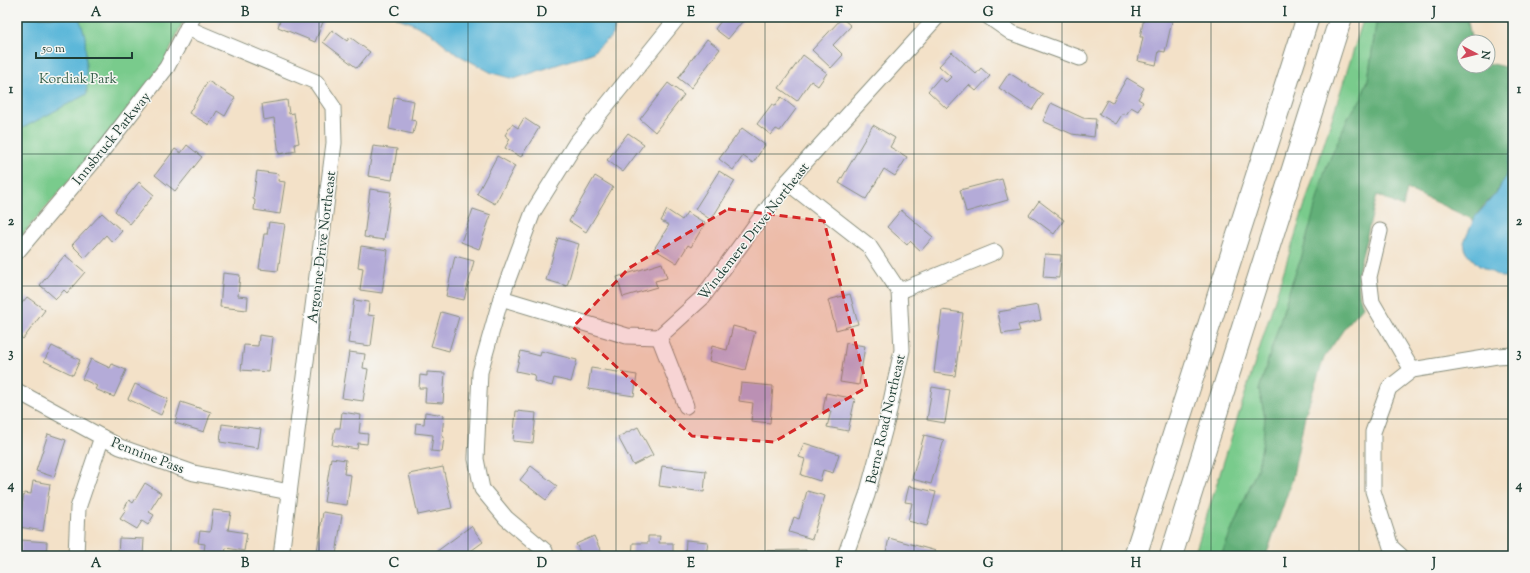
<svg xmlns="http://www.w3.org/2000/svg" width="1530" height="573" viewBox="0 0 1530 573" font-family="'Sorts Mill Goudy',serif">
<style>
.green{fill:#79cb8c;stroke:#4c8460}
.forest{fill:#62af78;stroke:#407656}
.water{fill:#5bb7d9;stroke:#3d7a86}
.building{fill:#b4abd8}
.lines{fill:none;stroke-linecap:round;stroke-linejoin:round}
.street-casing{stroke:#898f7e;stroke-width:17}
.highway-casing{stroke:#898f7e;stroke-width:24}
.street{stroke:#fff;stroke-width:15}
.highway{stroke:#fff;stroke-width:22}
.marked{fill:#d62828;fill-opacity:0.2;stroke:#d62828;stroke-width:3;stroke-dasharray:8 5;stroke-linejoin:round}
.grid{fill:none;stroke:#1f3d34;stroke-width:1;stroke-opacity:0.55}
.labels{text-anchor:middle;stroke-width:3;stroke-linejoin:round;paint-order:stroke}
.park-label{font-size:14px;fill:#36604a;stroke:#f6f6f2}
.street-label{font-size:14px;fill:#1f3d34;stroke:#f6f6f2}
.neatline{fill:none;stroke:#1f3d34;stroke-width:1.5}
.grid-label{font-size:13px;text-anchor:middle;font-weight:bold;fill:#1f3d34}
</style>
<rect width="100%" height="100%" fill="#f6f6f2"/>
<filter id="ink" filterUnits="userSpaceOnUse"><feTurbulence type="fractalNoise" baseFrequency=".025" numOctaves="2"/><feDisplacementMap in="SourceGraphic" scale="8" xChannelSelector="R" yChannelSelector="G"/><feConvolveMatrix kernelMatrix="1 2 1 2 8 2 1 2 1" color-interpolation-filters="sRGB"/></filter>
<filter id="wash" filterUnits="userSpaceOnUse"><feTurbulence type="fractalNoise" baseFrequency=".012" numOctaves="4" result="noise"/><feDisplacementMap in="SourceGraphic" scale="16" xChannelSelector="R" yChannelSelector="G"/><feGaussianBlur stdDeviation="0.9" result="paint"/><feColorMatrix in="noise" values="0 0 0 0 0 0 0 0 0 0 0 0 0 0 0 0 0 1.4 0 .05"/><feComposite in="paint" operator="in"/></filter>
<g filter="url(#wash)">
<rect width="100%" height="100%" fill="#f3e1c8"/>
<g class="green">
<path d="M 17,17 L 185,17 L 163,66 L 123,119 L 17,241 Z"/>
<path d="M 1364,17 L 1379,17 L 1376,24 L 1368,80 L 1361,99 L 1349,116 L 1307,237 L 1301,259 L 1292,282 L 1259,390 L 1265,417 L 1263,441 L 1258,467 L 1221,556 L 1194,556 Z"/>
</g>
<path class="forest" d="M 1379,17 L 1467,17 L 1472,42 L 1464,42 L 1464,66 L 1488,66 L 1488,63 L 1513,69 C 1513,102 1517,148 1505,178 C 1498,195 1480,205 1474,220 L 1407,189 L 1403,207 L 1377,195 L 1358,272 L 1359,294 L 1363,307 L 1346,326 L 1324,358 L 1305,415 L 1292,480 L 1266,556 L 1221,556 L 1258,467 L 1263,441 L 1265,417 L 1259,390 L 1292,282 L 1301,259 L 1325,170 L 1349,116 L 1361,99 L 1368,80 L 1376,24 Z"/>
<g class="water">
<path d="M 17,17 L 79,17 L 85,36 L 87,94 L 17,131 Z"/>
<path d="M 395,17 L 617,17 L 613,35 L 592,53 L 514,79 L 492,73 L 455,53 L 431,33 L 409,22 Z"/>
<path d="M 1513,144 L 1513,277 L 1501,277 L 1478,265 L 1466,252 L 1464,242 L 1475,217 L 1498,191 L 1505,178 Z"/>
</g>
<g id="blocks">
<g class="building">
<path d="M 281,17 L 325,17 L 315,42 L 278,27 Z"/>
<path d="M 724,17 L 746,17 L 728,39 L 715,29 Z"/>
<path d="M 1148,17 L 1173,17 L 1165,52 L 1159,51 L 1156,65 L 1138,61 L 1143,37 L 1140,37 L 1144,18 L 1148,19 Z"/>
<path d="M 842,18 L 851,26 L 833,45 L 843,55 L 831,68 L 812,50 Z"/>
<path d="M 332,30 L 347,41 L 350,37 L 370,52 L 357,68 L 323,42 Z"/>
<path d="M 707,39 L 720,49 L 691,88 L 678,78 Z"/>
<path d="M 952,52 L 976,74 L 981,68 L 990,76 L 976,91 L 969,85 L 947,109 L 928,91 L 940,77 L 946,82 L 951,77 L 939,66 Z"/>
<path d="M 803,55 L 827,73 L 818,86 L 811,81 L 797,101 L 779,88 Z"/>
<path d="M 1009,73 L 1043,94 L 1032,110 L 999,88 Z"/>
<path d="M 1127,78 L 1144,88 L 1138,99 L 1143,102 L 1138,111 L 1131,107 L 1126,115 L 1123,113 L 1116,124 L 1099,114 L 1107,100 L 1112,103 Z"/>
<path d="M 208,81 L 235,98 L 225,116 L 217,111 L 209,125 L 189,113 Z"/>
<path d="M 668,83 L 684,95 L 655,132 L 640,119 Z"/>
<path d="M 394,97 L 414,101 L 411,120 L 416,121 L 413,134 L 389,129 Z"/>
<path d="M 781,97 L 796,109 L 780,131 L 776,129 L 771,135 L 757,124 L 772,104 L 775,106 Z"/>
<path d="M 287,100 L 289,114 L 294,113 L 299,143 L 295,144 L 296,151 L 279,154 L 274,118 L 264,120 L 262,104 Z"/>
<path d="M 1051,103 L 1083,118 L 1096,119 L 1094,137 L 1072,134 L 1043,121 Z"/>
<path d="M 524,118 L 539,128 L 521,157 L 505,148 L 510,139 L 505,135 L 512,124 L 518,128 Z"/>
<path d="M 873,125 L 895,138 L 890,147 L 907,157 L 895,176 L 884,169 L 866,199 L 839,183 Z"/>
<path d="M 742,128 L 765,145 L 753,163 L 743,156 L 733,170 L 719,159 Z"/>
<path d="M 628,133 L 644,144 L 623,172 L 607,160 Z"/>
<path d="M 187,145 L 202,157 L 175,191 L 155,175 L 175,149 L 181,153 Z"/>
<path d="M 373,146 L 397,149 L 392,180 L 368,176 Z"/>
<path d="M 497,156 L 515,166 L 495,204 L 477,194 Z"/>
<path d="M 257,171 L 279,174 L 278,181 L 285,182 L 280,214 L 254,210 L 255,200 L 253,199 Z"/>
<path d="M 719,171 L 735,181 L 711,220 L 695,209 Z"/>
<path d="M 595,176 L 613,187 L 586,232 L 569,221 Z"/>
<path d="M 1002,179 L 1008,200 L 966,212 L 960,190 Z"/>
<path d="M 139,182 L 154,195 L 130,224 L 115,211 Z"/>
<path d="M 370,189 L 391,192 L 384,240 L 364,237 Z"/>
<path d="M 1039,201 L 1064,220 L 1054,234 L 1029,215 Z"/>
<path d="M 473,209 L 491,215 L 479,249 L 461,242 Z"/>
<path d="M 667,210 L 682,220 L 687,212 L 705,223 L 691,247 L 688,245 L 677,263 L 654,249 L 669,225 L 661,221 Z"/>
<path d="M 901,210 L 933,237 L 921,251 L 910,241 L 907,245 L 887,227 Z"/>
<path d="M 102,213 L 122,231 L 112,242 L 106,235 L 85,258 L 72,245 Z"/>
<path d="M 269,222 L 285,224 L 278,271 L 259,269 L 264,234 L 267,234 Z"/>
<path d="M 558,238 L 579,244 L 567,286 L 546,280 Z"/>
<path d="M 361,246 L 388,250 L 382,293 L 360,290 L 363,268 L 358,267 Z"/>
<path d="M 1045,254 L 1061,255 L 1059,278 L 1043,277 Z"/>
<path d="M 65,255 L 85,272 L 67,293 L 64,290 L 56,299 L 40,285 Z"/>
<path d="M 455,256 L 474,261 L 464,300 L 446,296 Z"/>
<path d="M 662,263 L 667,278 L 655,281 L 657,287 L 623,297 L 617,277 Z"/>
<path d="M 223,273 L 240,275 L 238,296 L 248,297 L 247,310 L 220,307 Z"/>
<path d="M 850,294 L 858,324 L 836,330 L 828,300 Z"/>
<path d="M 27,297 L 45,310 L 23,339 L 17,335 L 17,309 Z"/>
<path d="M 354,300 L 369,302 L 368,315 L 375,316 L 371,346 L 348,343 Z"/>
<path d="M 1038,305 L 1041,320 L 1018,325 L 1020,331 L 1002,334 L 998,312 Z"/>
<path d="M 942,310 L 963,313 L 955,376 L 934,373 Z"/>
<path d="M 441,312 L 459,317 L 449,351 L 431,346 Z"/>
<path d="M 733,326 L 755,332 L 745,370 L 709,361 L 712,346 L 727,350 Z"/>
<path d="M 259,335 L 273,337 L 269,372 L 241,370 L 244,345 L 258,346 Z"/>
<path d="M 846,343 L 865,346 L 859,385 L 840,382 Z"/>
<path d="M 52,346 L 80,360 L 73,375 L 44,361 Z"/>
<path d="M 521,351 L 540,356 L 541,351 L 577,360 L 571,382 L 554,378 L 552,386 L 534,381 L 535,375 L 516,371 Z"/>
<path d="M 349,352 L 365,354 L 363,368 L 368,369 L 363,401 L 342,398 Z"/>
<path d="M 91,359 L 110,368 L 112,364 L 126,370 L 114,397 L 95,389 L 97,386 L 82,379 Z"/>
<path d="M 591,368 L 637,375 L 634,396 L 588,389 Z"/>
<path d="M 427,372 L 445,373 L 443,403 L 425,402 L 426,388 L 419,388 L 420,375 L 427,376 Z"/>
<path d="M 741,383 L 773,386 L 770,423 L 751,421 L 753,403 L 739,401 Z"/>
<path d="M 135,384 L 168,399 L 161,415 L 128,399 Z"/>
<path d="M 932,387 L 950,390 L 945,423 L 927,420 Z"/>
<path d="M 826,393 L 855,399 L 848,431 L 827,427 L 831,411 L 823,410 Z"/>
<path d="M 181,402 L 211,412 L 204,432 L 175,423 Z"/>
<path d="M 516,411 L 536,413 L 533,443 L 513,441 Z"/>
<path d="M 342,412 L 361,415 L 359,433 L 368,434 L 367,444 L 358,443 L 357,449 L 332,445 L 335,428 L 340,428 Z"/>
<path d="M 425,412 L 444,415 L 442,436 L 444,437 L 442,452 L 431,451 L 433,435 L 415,433 L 416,423 L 424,424 Z"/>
<path d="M 222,424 L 261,429 L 258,448 L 220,442 Z"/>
<path d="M 638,427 L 653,455 L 633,465 L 618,437 Z"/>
<path d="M 48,434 L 66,440 L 54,477 L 36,471 Z"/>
<path d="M 924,435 L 944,440 L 931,484 L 912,479 Z"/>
<path d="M 804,443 L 839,454 L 833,473 L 823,470 L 820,481 L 801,475 L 805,459 L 799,457 Z"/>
<path d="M 331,458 L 346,460 L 344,474 L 351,475 L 347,505 L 324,502 Z"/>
<path d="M 531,466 L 557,486 L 546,500 L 520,480 Z"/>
<path d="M 662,466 L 706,471 L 704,492 L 659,486 Z"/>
<path d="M 443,467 L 452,508 L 418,515 L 409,474 Z"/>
<path d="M 33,481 L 50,484 L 43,531 L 19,527 L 24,493 L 31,494 Z"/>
<path d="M 145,483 L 161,493 L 149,512 L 154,515 L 148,525 L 142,521 L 137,529 L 120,519 L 126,510 L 124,509 L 129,500 L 133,503 Z"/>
<path d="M 909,486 L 936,492 L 927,526 L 908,521 L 912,503 L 905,502 Z"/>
<path d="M 807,491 L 825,496 L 812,539 L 789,532 L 794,517 L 799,519 Z"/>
<path d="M 213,510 L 231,512 L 228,530 L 247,533 L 244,551 L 226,548 L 225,555 L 204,551 L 205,544 L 198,543 L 200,531 L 210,532 Z"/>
<path d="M 323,512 L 342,515 L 336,555 L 317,552 Z"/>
<path d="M 471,526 L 483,542 L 464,556 L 439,556 L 436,552 Z"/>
<path d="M 594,536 L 603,556 L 582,556 L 576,544 Z"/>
<path d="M 648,536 L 660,536 L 659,543 L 673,543 L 673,556 L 632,556 L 633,543 L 648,543 Z"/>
<path d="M 119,538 L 144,539 L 143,556 L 118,556 Z"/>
<path d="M 889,538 L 936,551 L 934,556 L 900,556 L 886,552 Z"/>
<path d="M 21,540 L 47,542 L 46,556 L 20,556 Z"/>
<path d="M 686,540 L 708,542 L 706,556 L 685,556 Z"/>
<path d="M 806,550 L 806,556 L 759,556 L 759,551 Z"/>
</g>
</g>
</g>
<g filter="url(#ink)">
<use href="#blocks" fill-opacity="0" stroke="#898f7e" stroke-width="1"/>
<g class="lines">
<defs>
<g id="street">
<path d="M 989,17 L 1012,33 L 1080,58"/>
<path d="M 187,28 L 316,82 L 333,107 L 334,143 L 281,556"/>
<path d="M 787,182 L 869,246 L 899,291 L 902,350 L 887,420 L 867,495 L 845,556"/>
<path d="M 1380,231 L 1369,277 L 1372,302 L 1412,370"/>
<path d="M 17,252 L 99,155 L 167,67 L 193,17"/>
<path d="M 899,291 L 995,252"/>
<path d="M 501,298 L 627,336 L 659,337 L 702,298 L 787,182 L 937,17"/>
<path d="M 659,337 L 686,406"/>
<path d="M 17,391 L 120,447 L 194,473 L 289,492"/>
<path d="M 76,556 L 78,508 L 102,437"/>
<path d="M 546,556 L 545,551 L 506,518 L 482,489 L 476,459 L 480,372 L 501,298 L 533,212 L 576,143 L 678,17"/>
<path d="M 1401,556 L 1391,547 L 1373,491 L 1373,432 L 1389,388 L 1412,370 L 1497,356 L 1513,355"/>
</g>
<g id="highway">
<path d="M 1135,556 L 1308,17"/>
<path d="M 1171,556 L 1341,17"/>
</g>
</defs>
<use href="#street" class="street-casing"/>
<use href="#highway" class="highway-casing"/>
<use href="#street" class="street"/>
<use href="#highway" class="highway"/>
</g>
</g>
<path class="marked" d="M 728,209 L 824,221 L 867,387 L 774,442 L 692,436 L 573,327 L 629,268 Z"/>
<path class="grid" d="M 171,17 L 171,556M 319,17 L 319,556M 468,17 L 468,556M 616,17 L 616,556M 765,17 L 765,556M 914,17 L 914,556M 1062,17 L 1062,556M 1211,17 L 1211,556M 1359,17 L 1359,556M 17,154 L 1513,154M 17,286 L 1513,286M 17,419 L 1513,419"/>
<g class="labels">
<g class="park-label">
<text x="78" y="83">Kordiak Park</text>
</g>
<g class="street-label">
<text transform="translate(111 138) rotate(-51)" y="5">Innsbruck Parkway</text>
<text transform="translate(753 231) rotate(-52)" y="5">Windemere Drive Northeast</text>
<text transform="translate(321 247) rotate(-83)" y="5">Argonne Drive Northeast</text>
<text transform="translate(885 419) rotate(-77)" y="5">Berne Road Northeast</text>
<text transform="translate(148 455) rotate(21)" y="5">Pennine Pass</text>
</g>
</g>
<rect width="1530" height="573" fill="none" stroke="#f6f6f2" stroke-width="44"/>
<g transform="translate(1476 54) rotate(97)"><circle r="19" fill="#f6f6f2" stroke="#a0aca6"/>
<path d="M0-3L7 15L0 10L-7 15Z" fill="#d1495b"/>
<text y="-6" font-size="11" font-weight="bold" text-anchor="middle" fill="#1f3d34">N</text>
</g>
<path d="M36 52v6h96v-6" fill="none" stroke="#1f3d34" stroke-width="2"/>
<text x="42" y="52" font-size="12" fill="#1f3d34" stroke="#f6f6f2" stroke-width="3" paint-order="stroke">50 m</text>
<rect x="22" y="22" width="1486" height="529" class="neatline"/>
<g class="grid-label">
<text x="96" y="16">A</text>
<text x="245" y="16">B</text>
<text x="394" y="16">C</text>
<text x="542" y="16">D</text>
<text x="691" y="16">E</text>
<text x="839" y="16">F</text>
<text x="988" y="16">G</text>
<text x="1136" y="16">H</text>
<text x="1285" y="16">I</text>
<text x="1434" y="16">J</text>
<text x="11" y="93">1</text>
<text x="1519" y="93">1</text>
<text x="11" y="225">2</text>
<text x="1519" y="225">2</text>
<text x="11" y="357">3</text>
<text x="1519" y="357">3</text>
<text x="11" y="489">4</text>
<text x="1519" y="489">4</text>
<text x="96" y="567">A</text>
<text x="245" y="567">B</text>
<text x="394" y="567">C</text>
<text x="542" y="567">D</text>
<text x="691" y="567">E</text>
<text x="839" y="567">F</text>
<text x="988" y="567">G</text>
<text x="1136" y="567">H</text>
<text x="1285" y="567">I</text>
<text x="1434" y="567">J</text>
</g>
</svg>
